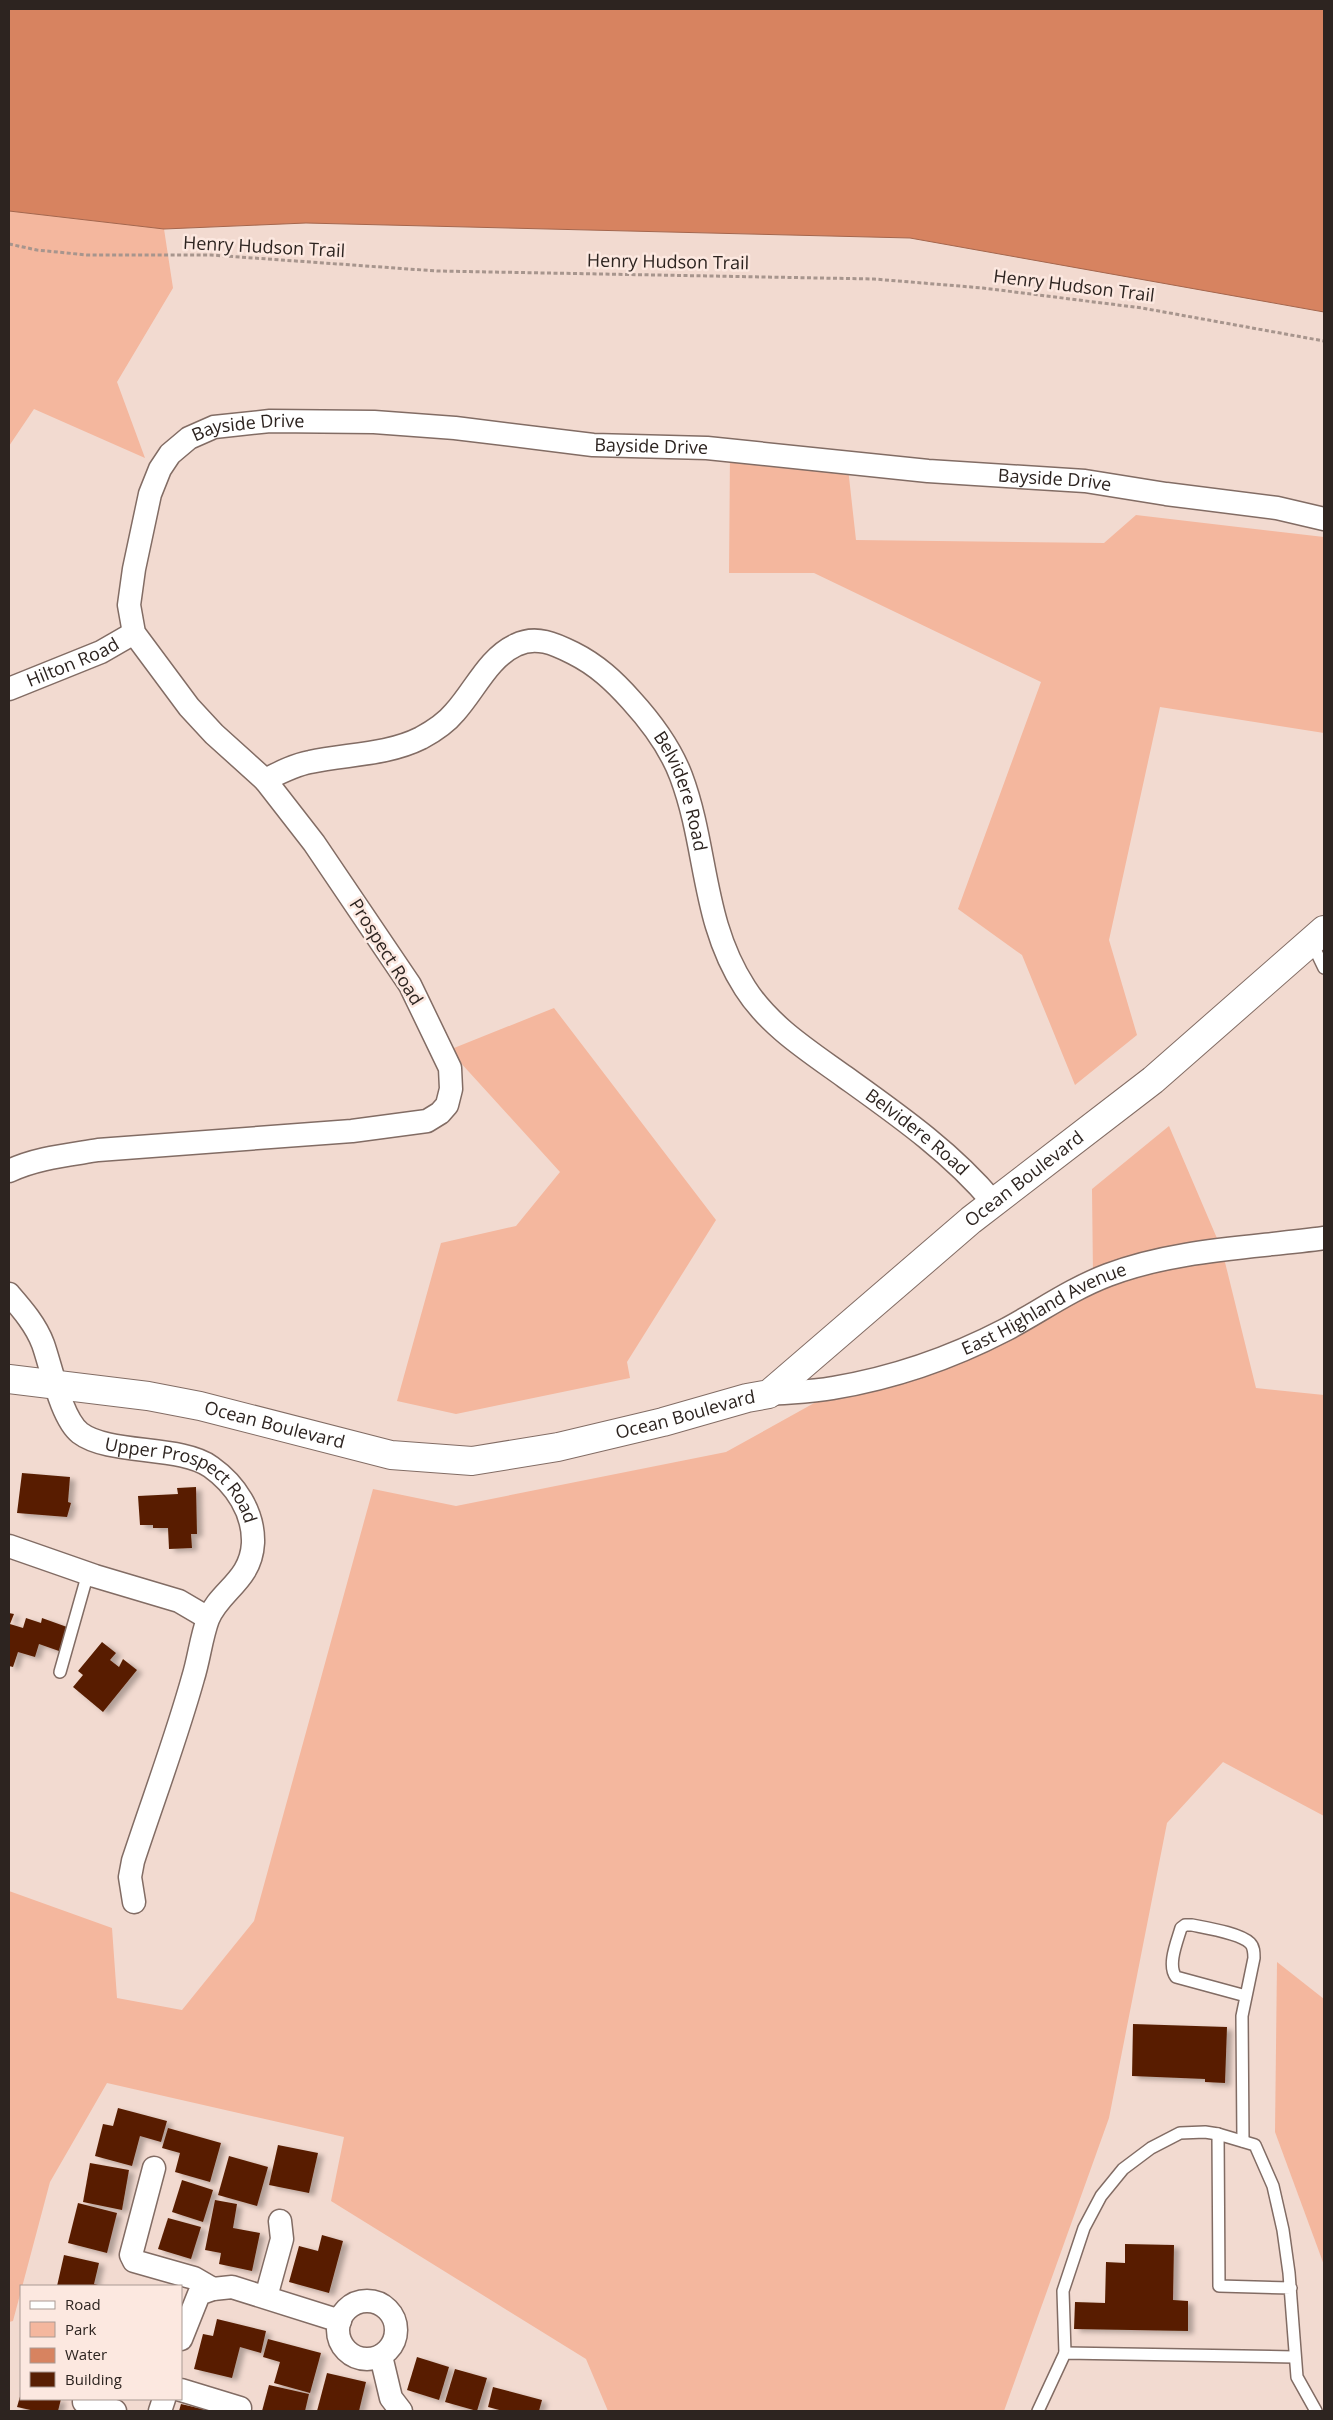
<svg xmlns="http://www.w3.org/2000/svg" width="1333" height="2420" viewBox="0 0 1333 2420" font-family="'Open Sans',sans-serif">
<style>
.green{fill:#f4b79e}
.water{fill:#d78360;stroke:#a4664d}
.building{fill:#581f03;filter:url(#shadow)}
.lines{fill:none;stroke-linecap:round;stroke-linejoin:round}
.service-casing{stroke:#826c64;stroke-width:14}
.minor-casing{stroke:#826c64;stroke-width:25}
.tertiary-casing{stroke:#826c64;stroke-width:30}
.path{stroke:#a7958d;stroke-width:3;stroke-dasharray:4 2.5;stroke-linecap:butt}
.service{stroke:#fff;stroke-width:11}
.minor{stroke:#fff;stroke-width:22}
.tertiary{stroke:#fff;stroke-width:28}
.labels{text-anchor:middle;stroke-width:5;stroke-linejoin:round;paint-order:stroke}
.street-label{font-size:18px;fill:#2d2420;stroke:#fce8e0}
</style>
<defs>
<filter id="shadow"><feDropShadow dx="5.5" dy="3" stdDeviation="2.5" flood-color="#0004"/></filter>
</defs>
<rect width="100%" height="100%" fill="#f2dad0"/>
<g class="green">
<path d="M 9,211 L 164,229 L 173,288 L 117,382 L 145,458 L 34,409 L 9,446 Z"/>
<path d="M 730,451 L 847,459 L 856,540 L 1104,543 L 1136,515 L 1324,537 L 1324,733 L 1160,707 L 1109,940 L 1137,1035 L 1075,1085 L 1022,955 L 958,909 L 1041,682 L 814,573 L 729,573 Z"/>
<path d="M 554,1008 L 716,1220 L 627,1362 L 630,1378 L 456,1414 L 397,1401 L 441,1243 L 516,1226 L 560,1172 L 449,1050 Z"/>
<path d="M 1169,1126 L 1222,1250 L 1256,1388 L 1324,1395 L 1324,1816 L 1223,1762 L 1167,1823 L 1109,2118 L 1004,2411 L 608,2411 L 586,2359 L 331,2201 L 344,2137 L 107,2083 L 50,2182 L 13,2321 L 9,2322 L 9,1891 L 112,1928 L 117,1998 L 182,2010 L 254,1921 L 373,1489 L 456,1506 L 726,1452 L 852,1382 L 940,1363 L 1093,1275 L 1092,1189 Z"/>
<path d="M 1277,1962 L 1324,1999 L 1324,2265 L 1275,2132 Z"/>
</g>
<path class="water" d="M 9,9 L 1324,9 L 1324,312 L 910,238 L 306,223 L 164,229 L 9,211 Z"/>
<g class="building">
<path d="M 22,1473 L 70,1477 L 68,1502 L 71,1503 L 67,1517 L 17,1513 Z"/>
<path d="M 196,1487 L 197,1534 L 191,1534 L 192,1548 L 169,1549 L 168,1528 L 153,1528 L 153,1525 L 140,1525 L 138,1496 L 178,1494 L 177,1488 Z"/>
<path d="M 9,1613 L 14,1614 L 10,1624 L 23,1628 L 26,1618 L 41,1623 L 42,1618 L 67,1627 L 59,1651 L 39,1644 L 35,1657 L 18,1652 L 13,1667 L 9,1666 Z"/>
<path d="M 102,1642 L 116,1653 L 110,1660 L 119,1667 L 123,1659 L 137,1670 L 103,1712 L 73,1687 L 83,1675 L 78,1671 Z"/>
<path d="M 1133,2024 L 1227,2027 L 1225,2083 L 1205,2082 L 1205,2079 L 1132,2076 Z"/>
<path d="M 118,2108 L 167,2121 L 161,2142 L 140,2136 L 132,2166 L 95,2156 L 103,2124 L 113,2126 Z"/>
<path d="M 168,2128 L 221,2143 L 210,2182 L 175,2172 L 180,2153 L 162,2148 Z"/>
<path d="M 278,2145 L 318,2153 L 309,2193 L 269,2185 Z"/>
<path d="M 229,2156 L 268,2167 L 257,2206 L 218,2195 Z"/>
<path d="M 90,2163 L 129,2170 L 122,2210 L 83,2202 Z"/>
<path d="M 182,2180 L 213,2190 L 203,2222 L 172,2212 Z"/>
<path d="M 215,2200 L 237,2204 L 233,2228 L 260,2233 L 252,2271 L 219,2264 L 221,2253 L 205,2250 Z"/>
<path d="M 78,2203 L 117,2213 L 107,2253 L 68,2243 Z"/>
<path d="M 168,2218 L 201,2227 L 191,2259 L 158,2249 Z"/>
<path d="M 322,2235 L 343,2241 L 329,2293 L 289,2282 L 299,2246 L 318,2251 Z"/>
<path d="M 1125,2244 L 1174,2245 L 1173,2300 L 1188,2301 L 1188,2331 L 1074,2329 L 1075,2302 L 1105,2303 L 1106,2262 L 1125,2263 Z"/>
<path d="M 64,2255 L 99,2263 L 94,2284 L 102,2286 L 57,2286 Z"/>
<path d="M 217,2319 L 266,2331 L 261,2353 L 240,2347 L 232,2378 L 194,2369 L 203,2334 L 213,2336 Z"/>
<path d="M 268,2339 L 321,2353 L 310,2393 L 274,2383 L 280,2362 L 263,2357 Z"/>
<path d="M 417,2357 L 449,2367 L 439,2400 L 407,2390 Z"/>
<path d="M 455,2369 L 487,2378 L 477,2411 L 445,2402 Z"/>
<path d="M 327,2373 L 366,2382 L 359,2411 L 317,2411 Z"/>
<path d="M 269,2385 L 309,2394 L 305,2411 L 262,2411 Z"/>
<path d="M 493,2387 L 542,2400 L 539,2411 L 503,2411 L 488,2407 Z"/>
<path d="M 21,2393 L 21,2399 L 61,2399 L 58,2411 L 35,2411 L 17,2407 Z"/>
<path d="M 181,2404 L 211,2411 L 179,2411 Z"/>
</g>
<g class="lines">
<defs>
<g id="service">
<path d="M 1311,941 L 1324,968"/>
<path d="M 60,1672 L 88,1573"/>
<path d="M 1243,2141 L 1242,2016 L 1254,1958 C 1254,1952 1254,1947 1250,1943 C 1240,1933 1207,1928 1192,1925 L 1185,1925 L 1181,1928 C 1177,1942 1167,1965 1176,1977 L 1246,1996"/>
<path d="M 1291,2288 L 1219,2286 L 1218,2134 L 1255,2145 L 1273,2186 L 1283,2230 L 1289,2273 L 1297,2377 L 1316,2411"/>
<path d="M 1065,2353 L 1063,2291 L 1084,2228 L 1101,2196 L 1123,2169 L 1151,2148 L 1180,2133 L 1205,2132 L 1218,2134"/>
<path d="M 1038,2411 L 1065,2353 L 1294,2357"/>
</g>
<g id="minor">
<path id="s1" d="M 9,689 L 101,652 L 134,633"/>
<path id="s2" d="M 265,780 C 279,773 294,765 310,762 C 347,754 387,755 421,738 C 434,731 446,723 455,712 C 475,690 488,658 516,645 C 536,635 555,644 573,653 C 597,665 614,681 631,700 C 652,723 670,747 681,776 C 708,848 701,920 745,988 C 769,1026 809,1051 845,1077 C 898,1115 951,1152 993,1202"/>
<path id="s3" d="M 9,1171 C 36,1158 68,1155 98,1150 L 352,1131 L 427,1121 L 440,1113 L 447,1105 L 451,1089 L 450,1068 L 410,985 L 314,843 L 265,780 L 214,734 L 189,707 L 134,633 L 129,605 L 134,569 L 150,494 L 160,469 L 170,454 L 189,438 L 214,427 L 270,421 L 374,422 L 455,428 L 593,445 L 707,448 L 928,471 L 1085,481 L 1166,494 L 1277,508 L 1324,519"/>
<path id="s4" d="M 9,1294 C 22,1309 36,1325 43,1344 C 51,1366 61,1418 80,1433 C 109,1455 181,1445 211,1467 C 235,1484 254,1512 253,1543 C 251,1581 220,1590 208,1619 C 201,1638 199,1659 193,1678 C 176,1739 153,1800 133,1861 L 130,1877 L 134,1902"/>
<path id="s5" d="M 769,1394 C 790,1392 812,1392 833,1388 C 893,1378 951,1358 1005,1330 C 1039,1312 1071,1289 1108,1275 C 1177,1249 1252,1248 1324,1238"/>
<path d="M 9,1546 L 95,1576 L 179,1601 L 208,1618"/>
<path d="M 154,2168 L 131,2255 L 134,2261 L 194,2278 L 213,2289"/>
<path d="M 266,2297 L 282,2239 L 280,2221"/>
<circle cx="367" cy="2330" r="29"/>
<path d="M 181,2339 L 199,2294 L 213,2289 L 232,2287 L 340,2321"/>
<path d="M 381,2356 L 391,2398 L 401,2411"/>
<path d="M 181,2390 L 240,2408"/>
<path d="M 84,2402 L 115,2411"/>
<path d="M 160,2411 L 164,2399"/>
</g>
<g id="tertiary">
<path id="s6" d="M 9,1379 L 148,1396 L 200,1406 L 391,1455 L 472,1461 L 558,1447 L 663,1422 L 747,1398 L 769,1394 L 971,1220 L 1153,1080 L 1324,930"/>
</g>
</defs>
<use href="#service" class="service-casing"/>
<use href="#minor" class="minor-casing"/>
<use href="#tertiary" class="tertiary-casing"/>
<path class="path" d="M 9,244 L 37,250 L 87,255 L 211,255 L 437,271 L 874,279 L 983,288 L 1142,308 L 1324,341"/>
<use href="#service" class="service"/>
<use href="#minor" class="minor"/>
<use href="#tertiary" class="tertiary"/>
</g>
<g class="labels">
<g class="street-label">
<text transform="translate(264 247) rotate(3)" y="6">Henry Hudson Trail</text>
<text transform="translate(668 262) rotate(1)" y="6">Henry Hudson Trail</text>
<text transform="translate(1074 286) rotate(7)" y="6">Henry Hudson Trail</text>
<text dy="6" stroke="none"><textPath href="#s3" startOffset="1299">Bayside Drive</textPath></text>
<text dy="6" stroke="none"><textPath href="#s3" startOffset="1704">Bayside Drive</textPath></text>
<text dy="6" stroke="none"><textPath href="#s3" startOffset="2109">Bayside Drive</textPath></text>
<text dy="6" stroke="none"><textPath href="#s1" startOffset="69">Hilton Road</textPath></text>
<text dy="6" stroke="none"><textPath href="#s2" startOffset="538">Belvidere Road</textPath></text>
<text transform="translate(386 952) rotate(58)" y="6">Prospect Road</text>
<text dy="6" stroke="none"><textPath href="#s2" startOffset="972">Belvidere Road</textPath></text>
<text dy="6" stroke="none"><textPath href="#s6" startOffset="1110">Ocean Boulevard</textPath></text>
<text dy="6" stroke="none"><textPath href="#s5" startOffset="291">East Highland Avenue</textPath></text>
<text dy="6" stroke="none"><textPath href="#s6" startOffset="690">Ocean Boulevard</textPath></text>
<text dy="6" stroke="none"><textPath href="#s6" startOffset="270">Ocean Boulevard</textPath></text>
<text dy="6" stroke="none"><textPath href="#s4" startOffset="275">Upper Prospect Road</textPath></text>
</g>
</g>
<rect width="1333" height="2420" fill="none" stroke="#2d2420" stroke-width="20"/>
<rect x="20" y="2285" width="162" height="115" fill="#fce8e0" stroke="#a99a93"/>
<rect x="30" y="2301" width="25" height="8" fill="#ffffff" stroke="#a99a93"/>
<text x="65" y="2310" font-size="15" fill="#2d2420">Road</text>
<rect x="30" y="2322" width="25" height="15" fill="#f4b79e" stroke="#a99a93"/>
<text x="65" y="2335" font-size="15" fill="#2d2420">Park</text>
<rect x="30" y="2348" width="25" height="15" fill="#d78360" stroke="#a99a93"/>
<text x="65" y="2360" font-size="15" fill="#2d2420">Water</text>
<rect x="30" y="2372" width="25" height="15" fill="#581f03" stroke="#a99a93"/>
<text x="65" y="2385" font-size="15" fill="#2d2420">Building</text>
</svg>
